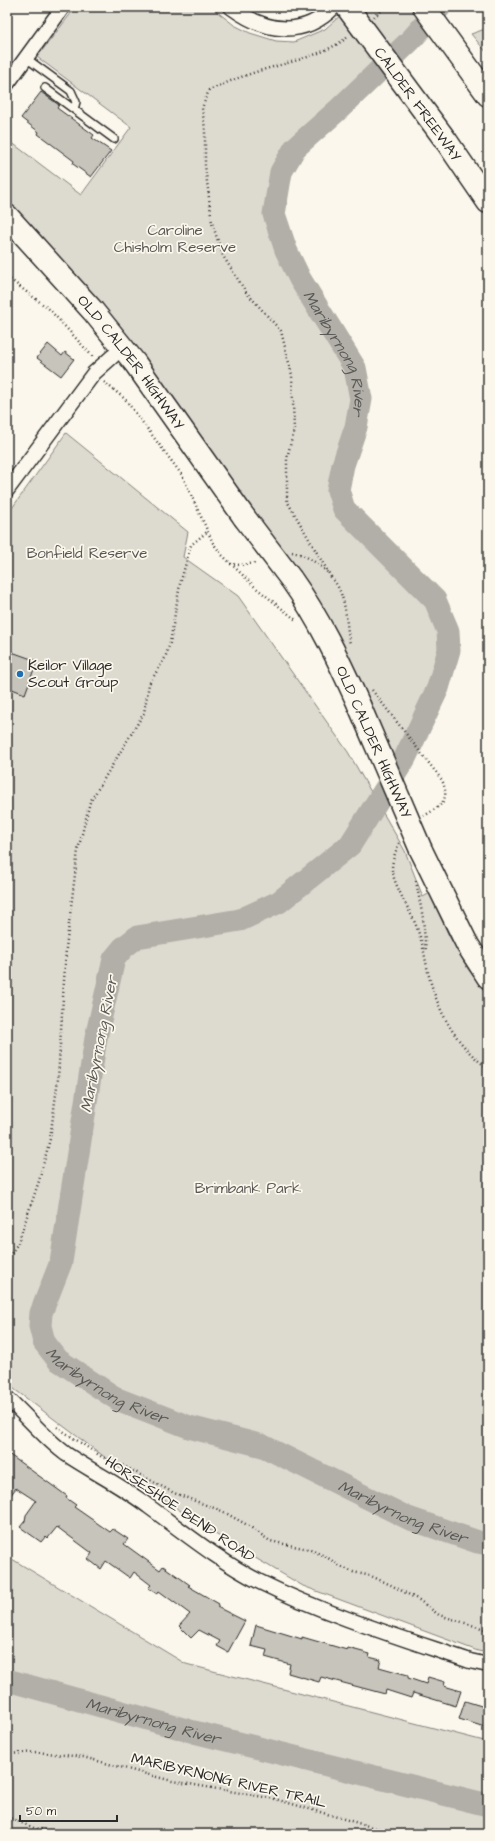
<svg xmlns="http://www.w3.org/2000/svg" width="495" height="1841" viewBox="0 0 495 1841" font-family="'Architects Daughter',sans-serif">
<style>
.green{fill:#dddad0;stroke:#84827e}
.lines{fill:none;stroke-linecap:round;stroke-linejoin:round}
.river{stroke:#b1afa7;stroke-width:23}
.building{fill:#c7c4bc;stroke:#2b2b2b}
.lane-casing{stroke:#2b2b2b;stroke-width:10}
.street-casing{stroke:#2b2b2b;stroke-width:17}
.primary-casing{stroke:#2b2b2b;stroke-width:25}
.highway-casing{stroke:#2b2b2b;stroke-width:25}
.path{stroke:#2b2b2b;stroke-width:2.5;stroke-dasharray:1 3;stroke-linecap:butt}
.lane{stroke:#fbf7ec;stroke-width:7}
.street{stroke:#fbf7ec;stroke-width:14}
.primary{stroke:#fbf7ec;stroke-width:22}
.highway{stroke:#fbf7ec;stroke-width:22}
.primary-bridge-casing{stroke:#2b2b2b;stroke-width:25;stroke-linecap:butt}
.highway-bridge-casing{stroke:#2b2b2b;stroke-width:25;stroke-linecap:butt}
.primary-bridge{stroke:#fbf7ec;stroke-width:22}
.highway-bridge{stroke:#fbf7ec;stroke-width:22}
.poi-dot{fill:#1f6fb2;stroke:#fbf7ec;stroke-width:1.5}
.labels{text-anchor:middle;stroke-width:3.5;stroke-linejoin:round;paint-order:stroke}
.street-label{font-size:15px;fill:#2b2b2b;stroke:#fbf7ec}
.park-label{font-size:15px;fill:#585754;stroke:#fbf7ec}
.poi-label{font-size:15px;fill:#2b2b2b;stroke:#fbf7ec;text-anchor:start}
.water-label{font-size:16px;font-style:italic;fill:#5a5956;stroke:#fbf7ec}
</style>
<rect width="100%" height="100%" fill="#fbf7ec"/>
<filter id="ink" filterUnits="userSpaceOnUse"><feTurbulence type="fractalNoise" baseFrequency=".025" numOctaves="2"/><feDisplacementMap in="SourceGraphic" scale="8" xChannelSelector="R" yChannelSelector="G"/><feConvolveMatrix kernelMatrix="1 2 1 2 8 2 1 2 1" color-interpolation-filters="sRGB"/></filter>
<g filter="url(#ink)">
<g class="green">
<path d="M 76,7 L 211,7 L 234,25 L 250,33 L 276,41 L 294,42 L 325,29 L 350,7 L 440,7 L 411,40 L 339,109 L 295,148 L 281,172 L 274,214 L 286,250 L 300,279 L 355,368 L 361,399 L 356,427 L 343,465 L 338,490 L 344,509 L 435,600 L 448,631 L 449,650 L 438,688 L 405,758 L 398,769 L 194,436 L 188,418 L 121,330 L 7,201 L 7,139 L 81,195 L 131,127 L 37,57 Z"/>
<path d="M 488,28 L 488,54 L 471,34 Z"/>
<path d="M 66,433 L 188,532 L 183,557 L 238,596 L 348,752 L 405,851 L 423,897 L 430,893 L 449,936 L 468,969 L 488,996 L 488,1653 L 478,1651 L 303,1586 L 223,1539 L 146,1488 L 14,1389 L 7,1381 L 7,515 Z"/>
<path d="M 7,1556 L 186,1664 L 488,1742 L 488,1834 L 7,1834 Z"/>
</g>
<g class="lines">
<g class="river">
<path id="s1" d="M 440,7 L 411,40 L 339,109 L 295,148 L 281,172 L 274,214 L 286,250 L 300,279 L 355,368 L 361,399 L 356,427 L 343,465 L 338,490 L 344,509 L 435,600 L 448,631 L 449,650 L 438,688 L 405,758 L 350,845 L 279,902 L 240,920 L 137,937 L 123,948 L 114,959 L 96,1038 L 61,1262 L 41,1313 L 40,1326 L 44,1342 L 58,1360 L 117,1399 L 189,1427 L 263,1446 L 408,1518 L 478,1542 L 488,1544"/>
<path id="s2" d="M 7,1680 L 194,1732 L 488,1805"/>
</g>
</g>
<g class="building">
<path d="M 41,92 L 59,105 L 57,108 L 94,135 L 92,138 L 111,151 L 91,177 L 73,164 L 74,161 L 38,134 L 39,132 L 21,118 Z"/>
<path d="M 48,344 L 62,356 L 65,352 L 74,359 L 61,376 L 37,358 Z"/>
<path d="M 9,651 L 37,661 L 25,694 L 7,687 L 7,658 Z"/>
<path d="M 7,1453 L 67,1496 L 66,1498 L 76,1505 L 74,1507 L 110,1532 L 113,1529 L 128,1539 L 124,1544 L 160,1570 L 163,1566 L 190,1585 L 188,1586 L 219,1604 L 217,1607 L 245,1621 L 228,1652 L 217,1646 L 220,1641 L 199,1630 L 191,1638 L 179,1626 L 190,1614 L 159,1591 L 157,1594 L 148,1588 L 151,1585 L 134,1572 L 130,1578 L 106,1561 L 101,1569 L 88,1559 L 92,1553 L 57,1527 L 48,1538 L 46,1536 L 41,1542 L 20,1527 L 25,1521 L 26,1515 L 36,1501 L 16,1488 L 7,1500 Z"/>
<path d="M 256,1625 L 302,1639 L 302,1637 L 347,1650 L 348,1648 L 370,1654 L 369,1657 L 381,1660 L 379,1667 L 408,1675 L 408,1678 L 426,1684 L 428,1677 L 445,1682 L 444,1686 L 461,1691 L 456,1706 L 413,1693 L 411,1698 L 386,1690 L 385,1694 L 321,1677 L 319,1682 L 288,1673 L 290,1664 L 265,1657 L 267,1650 L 251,1646 Z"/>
<path d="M 465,1701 L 488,1708 L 488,1728 L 459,1719 Z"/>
</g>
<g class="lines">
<defs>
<g id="lane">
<path d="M 26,58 L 71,91 L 76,102 L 74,109"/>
<path d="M 45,88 L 114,139"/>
</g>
<g id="street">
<path d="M 231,7 C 265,32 302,39 334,7"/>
<path d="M 7,84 L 63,7"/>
<path d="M 7,490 L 94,373 L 113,356"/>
<path d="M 7,1398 C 27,1416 44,1438 66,1454 C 93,1472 122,1486 148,1506 C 185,1533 219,1561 260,1582 C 327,1615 399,1637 470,1661 L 488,1665"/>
</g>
<g id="primary">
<path id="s3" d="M 7,216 L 93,311 L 135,363 L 244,517"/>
<path d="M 291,579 C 319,618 339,661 359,705"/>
<path d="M 421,850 L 467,944 L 488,977"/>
</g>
<g id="highway">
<path d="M 424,7 L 488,95"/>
<path d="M 447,142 L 488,202"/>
</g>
</defs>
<use href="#lane" class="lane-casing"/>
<use href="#street" class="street-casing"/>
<use href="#primary" class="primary-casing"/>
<use href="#highway" class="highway-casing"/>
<g class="path">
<path d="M 374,17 L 386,7"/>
<path d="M 7,277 L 49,309 L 93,357"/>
<path d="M 104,382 L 125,399 L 182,475 L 213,543 L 222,555 L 255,587 L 296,620"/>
<path d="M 292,552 C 305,554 319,564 328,573"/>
<path d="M 230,564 L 240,565 L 257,563"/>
<path d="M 331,577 L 287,501 L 287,458 L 294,430 L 292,375 L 281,331 L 246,292 L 223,256 L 212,223 L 205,165 L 205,129 L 202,108 L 209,90 C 222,85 234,79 247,75 C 280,63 319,59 348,37"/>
<path d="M 331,577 C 348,596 345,621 350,644"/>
<path d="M 372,690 L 442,780 C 451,801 440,806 424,816"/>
<path d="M 399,843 C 396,851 392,860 392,869 C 393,885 413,914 418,931 C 423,944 425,958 428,972 C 437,1010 456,1046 488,1068"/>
<path d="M 416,881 L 423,918 L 426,952"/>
<path d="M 7,1260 L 18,1243 L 39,1181 L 50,1139 L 58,1079 L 66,948 L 78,850 L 90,802 L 144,713 L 149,684 L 165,658 L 170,643 L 180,584 L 191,545 L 208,531"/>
<path d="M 57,1427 L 102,1457 L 124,1466 L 174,1493 L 222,1511 L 249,1526 L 270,1541 L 308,1549 L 325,1556 L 340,1566 L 353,1572 L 371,1576 L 391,1585 L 419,1600 L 439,1615 L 488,1630"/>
<path d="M 7,1754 L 37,1752 L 83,1757 L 172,1781 L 275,1799 L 396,1834"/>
<path d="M 7,1817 L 34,1828 L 65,1834"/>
</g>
<use href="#lane" class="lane"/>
<use href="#street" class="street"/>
<use href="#primary" class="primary"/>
<use href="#highway" class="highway"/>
<defs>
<g id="primary-bridge">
<path d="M 244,517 L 291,579"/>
<path d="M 359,705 L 421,850"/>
</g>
<path id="highway-bridge" d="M 347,7 L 447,142"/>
</defs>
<use href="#primary-bridge" class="primary-bridge-casing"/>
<use href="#highway-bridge" class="highway-bridge-casing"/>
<use href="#primary-bridge" class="primary-bridge"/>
<use href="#highway-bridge" class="highway-bridge"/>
</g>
</g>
<circle class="poi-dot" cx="20" cy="674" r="4"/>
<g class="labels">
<g class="street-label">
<text transform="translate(418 104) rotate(54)" y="5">CALDER FREEWAY</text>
<text dy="5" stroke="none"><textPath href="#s3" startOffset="192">OLD CALDER HIGHWAY</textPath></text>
<text transform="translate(374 742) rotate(66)" y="5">OLD CALDER HIGHWAY</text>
<text transform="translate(180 1509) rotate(34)" y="5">HORSESHOE BEND ROAD</text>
<text transform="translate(229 1780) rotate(13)" y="5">MARIBYRNONG RIVER TRAIL</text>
</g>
<g class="park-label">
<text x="175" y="235">Caroline<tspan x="175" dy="17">Chisholm Reserve</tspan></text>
<text x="87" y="558">Bonfield Reserve</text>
<text x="248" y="1193">Brimbank Park</text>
</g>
<g class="poi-label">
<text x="28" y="670">Keilor Village<tspan x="28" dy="17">Scout Group</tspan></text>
</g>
<g class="water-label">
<text dy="6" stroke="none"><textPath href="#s1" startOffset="427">Maribyrnong River</textPath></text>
<text transform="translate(98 1044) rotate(-79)" y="6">Maribyrnong River</text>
<text dy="6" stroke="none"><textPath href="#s1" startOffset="1735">Maribyrnong River</textPath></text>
<text dy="6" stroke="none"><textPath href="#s1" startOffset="2059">Maribyrnong River</textPath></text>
<text dy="6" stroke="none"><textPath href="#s2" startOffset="152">Maribyrnong River</textPath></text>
</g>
</g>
<rect width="495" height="1841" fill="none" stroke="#fbf7ec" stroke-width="24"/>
<rect x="12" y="12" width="471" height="1817" fill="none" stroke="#2b2b2b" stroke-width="1.5" filter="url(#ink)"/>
<path d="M20 1815v6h97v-6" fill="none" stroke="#2b2b2b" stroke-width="2"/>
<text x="26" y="1815" font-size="12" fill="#2b2b2b" stroke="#fbf7ec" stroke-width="3" paint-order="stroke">50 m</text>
</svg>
